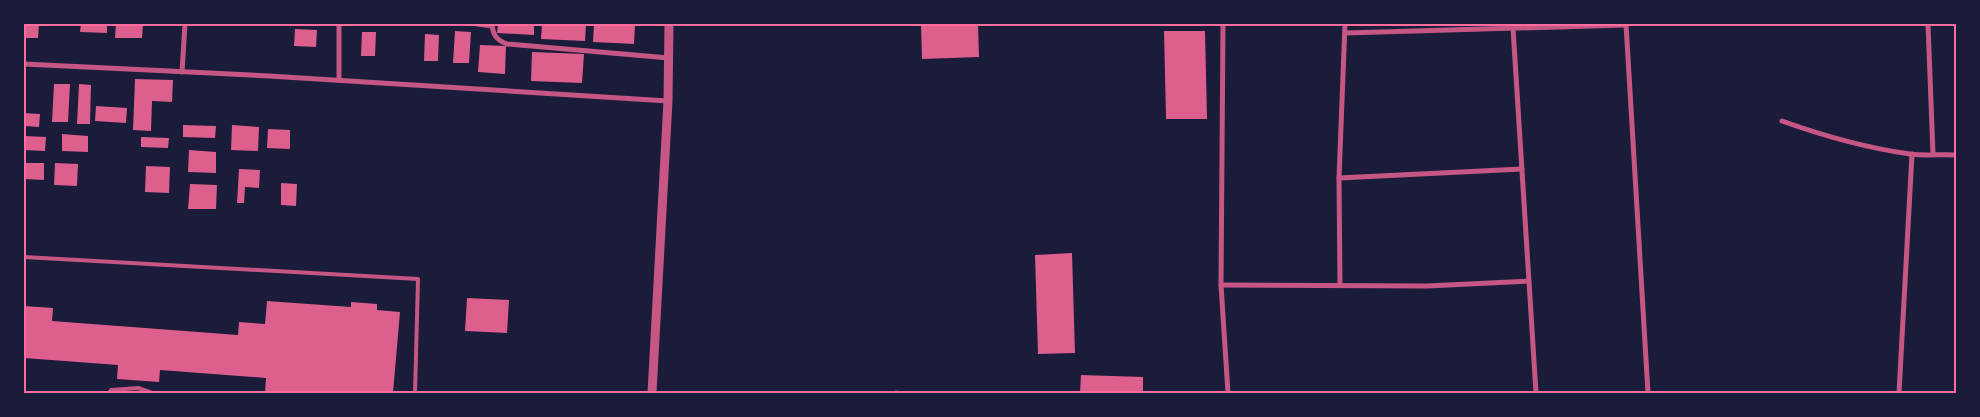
<svg xmlns="http://www.w3.org/2000/svg" width="1980" height="417" viewBox="0 0 1980 417" font-family="'Alegreya Sans',sans-serif">
<style>
.building{fill:#dd5f8e}
.lines{fill:none;stroke-linecap:round;stroke-linejoin:round}
.service{stroke:#c65784;stroke-width:4}
.minor{stroke:#c65784;stroke-width:5}
.tertiary{stroke:#c65784;stroke-width:9}
.neatline{fill:none;stroke:#ff6b9d;stroke-width:2}
</style>
<rect width="100%" height="100%" fill="#1b1b3a"/>
<g class="building">
<path d="M 24,24 L 39,24 L 38,38 L 24,38 Z"/>
<path d="M 81,24 L 107,24 L 107,33 L 80,32 Z"/>
<path d="M 116,24 L 143,24 L 142,38 L 115,38 Z"/>
<path d="M 498,24 L 534,24 L 534,35 L 497,33 Z"/>
<path d="M 542,24 L 586,24 L 585,41 L 541,39 Z"/>
<path d="M 594,24 L 635,24 L 634,44 L 593,42 Z"/>
<path d="M 921,24 L 978,24 L 979,57 L 922,59 Z"/>
<path d="M 295,29 L 317,30 L 316,47 L 294,46 Z"/>
<path d="M 455,31 L 471,32 L 469,63 L 453,63 Z"/>
<path d="M 1164,31 L 1205,31 L 1207,119 L 1166,119 Z"/>
<path d="M 362,32 L 376,32 L 375,56 L 361,56 Z"/>
<path d="M 425,34 L 439,35 L 438,61 L 424,61 Z"/>
<path d="M 480,45 L 506,46 L 505,74 L 478,72 Z"/>
<path d="M 532,52 L 584,54 L 582,83 L 531,81 Z"/>
<path d="M 135,79 L 173,80 L 172,102 L 152,101 L 151,131 L 133,130 Z"/>
<path d="M 54,84 L 70,84 L 68,122 L 52,122 Z"/>
<path d="M 79,84 L 91,85 L 90,124 L 77,124 Z"/>
<path d="M 96,106 L 127,108 L 126,123 L 95,121 Z"/>
<path d="M 24,113 L 40,114 L 39,127 L 24,126 Z"/>
<path d="M 183,125 L 216,126 L 215,138 L 183,137 Z"/>
<path d="M 232,125 L 259,127 L 258,151 L 231,150 Z"/>
<path d="M 268,129 L 290,130 L 290,149 L 267,148 Z"/>
<path d="M 62,134 L 88,136 L 88,152 L 62,151 Z"/>
<path d="M 24,136 L 46,137 L 45,151 L 24,150 Z"/>
<path d="M 141,137 L 169,138 L 168,148 L 141,147 Z"/>
<path d="M 189,150 L 216,152 L 216,173 L 188,172 Z"/>
<path d="M 24,163 L 44,163 L 44,180 L 24,179 Z"/>
<path d="M 55,163 L 78,164 L 77,186 L 54,185 Z"/>
<path d="M 146,166 L 170,167 L 169,193 L 145,192 Z"/>
<path d="M 239,169 L 260,170 L 259,188 L 245,187 L 244,203 L 237,203 Z"/>
<path d="M 281,183 L 297,184 L 296,206 L 281,205 Z"/>
<path d="M 190,184 L 217,185 L 216,209 L 188,209 Z"/>
<path d="M 1072,253 L 1075,353 L 1038,354 L 1035,255 Z"/>
<path d="M 467,298 L 509,300 L 507,333 L 465,331 Z"/>
<path d="M 267,301 L 351,307 L 351,302 L 377,304 L 377,310 L 400,312 L 393,393 L 265,393 L 266,378 L 160,370 L 159,382 L 117,379 L 118,365 L 24,358 L 24,306 L 53,308 L 52,321 L 238,335 L 239,322 L 265,324 Z"/>
<path d="M 1081,375 L 1143,377 L 1143,393 L 1080,393 Z"/>
</g>
<g class="lines">
<g class="service">
<path d="M 24,257 L 418,279 L 415,393"/>
<path d="M 109,393 L 111,390 L 138,388 L 152,393"/>
</g>
<g class="minor">
<path d="M 477,24 L 492,26"/>
<path d="M 492,24 C 493,35 496,40 507,44 L 669,58"/>
<path d="M 1223,24 L 1221,285 L 1228,393"/>
<path d="M 1626,24 L 1648,393"/>
<path d="M 1928,24 L 1933,154"/>
<path d="M 1513,28 L 1536,393"/>
<path d="M 1345,33 L 1626,25"/>
<path d="M 24,64 L 269,76 L 668,101"/>
<path d="M 182,72 L 185,24"/>
<path d="M 339,80 L 339,24"/>
<path d="M 1782,121 C 1824,136 1866,148 1910,154 C 1925,156 1941,154 1956,155"/>
<path d="M 1339,178 L 1522,169"/>
<path d="M 1221,285 L 1427,286 L 1529,281"/>
<path d="M 1340,285 L 1339,178 L 1345,24"/>
<path d="M 896,393 L 897,393"/>
<path d="M 1899,393 L 1912,154"/>
</g>
<path class="tertiary" d="M 652,393 L 668,101 L 669,24"/>
</g>
<rect width="1980" height="417" fill="none" stroke="#1b1b3a" stroke-width="50"/>
<rect x="25" y="25" width="1930" height="367" class="neatline"/>
</svg>
